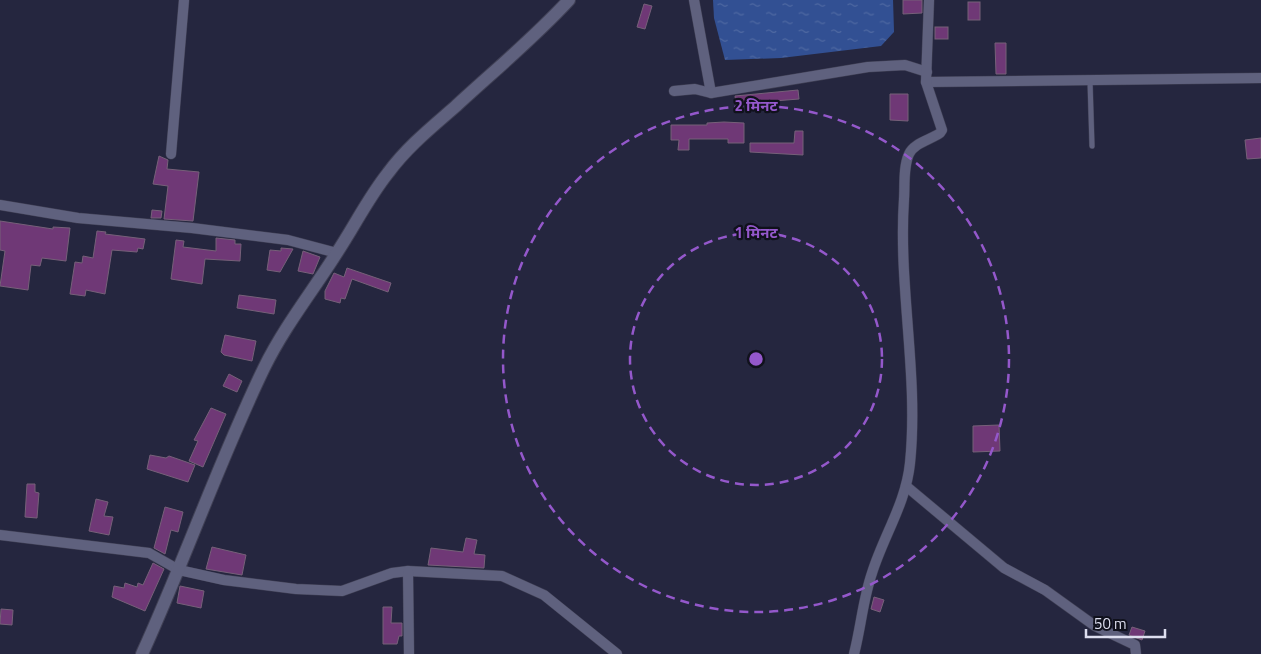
<svg xmlns="http://www.w3.org/2000/svg" width="1261" height="654" viewBox="0 0 1261 654" font-family="'Titillium Web','Noto Sans Devanagari',sans-serif">
<style>
.water{fill:url(#water-ripples)}
.building{fill:#6f3876;stroke:#766079}
.lines{fill:none;stroke-linecap:round;stroke-linejoin:round}
.lane-casing{stroke:#404055;stroke-width:6}
.street-casing{stroke:#404055;stroke-width:11}
.secondary-casing{stroke:#404055;stroke-width:14}
.lane{stroke:#5f617e;stroke-width:5}
.street{stroke:#5f617e;stroke-width:10}
.secondary{stroke:#5f617e;stroke-width:12}
.ring{fill:none;stroke:#9458cb;stroke-width:2.5;stroke-dasharray:9 6}
.centre{fill:#9458cb;stroke:#10111c;stroke-width:2.5}
.ring-label{font-size:15px;text-anchor:middle;font-weight:bold;fill:#9458cb;stroke:#10111c;stroke-width:4.5;stroke-linejoin:round;paint-order:stroke}
</style>
<defs>
<pattern id="water-ripples" width="26" height="14" patternUnits="userSpaceOnUse" patternTransform="scale(1.25)"><rect width="26" height="14" fill="#325093"/><path d="M2 4q2-2 4 0t4 0M15 11q2-2 4 0t4 0" fill="none" stroke="#4f69a2"/></pattern>
</defs>
<rect width="100%" height="100%" fill="#25263f"/>
<path class="water" d="M 713,0 L 893,0 L 894,32 L 881,46 L 781,58 L 725,60 L 714,18 Z"/>
<g class="building">
<path d="M 903,0 L 922,0 L 922,13 L 903,14 Z"/>
<rect x="968" y="2" width="12" height="18"/>
<path d="M 644,4 L 652,6 L 645,29 L 637,27 Z"/>
<rect x="935" y="27" width="13" height="12"/>
<path d="M 995,43 L 1006,43 L 1006,74 L 996,74 Z"/>
<path d="M 798,90 L 799,99 L 736,104 L 735,96 Z"/>
<path d="M 890,94 L 908,94 L 908,121 L 890,120 Z"/>
<path d="M 724,122 L 744,123 L 744,143 L 728,143 L 728,139 L 689,139 L 689,150 L 678,150 L 679,140 L 671,140 L 671,125 L 707,125 L 707,123 Z"/>
<path d="M 795,131 L 803,131 L 803,155 L 750,152 L 750,143 L 794,143 Z"/>
<path d="M 1261,138 L 1261,158 L 1247,159 L 1245,140 Z"/>
<path d="M 159,156 L 168,160 L 167,169 L 199,172 L 193,221 L 164,219 L 168,186 L 153,184 Z"/>
<path d="M 152,210 L 162,211 L 161,218 L 151,218 Z"/>
<path d="M 0,221 L 53,229 L 53,227 L 70,228 L 66,261 L 42,258 L 40,266 L 31,265 L 28,290 L 0,286 L 5,251 L 0,250 Z"/>
<path d="M 97,231 L 106,232 L 105,234 L 145,239 L 143,249 L 138,248 L 137,252 L 112,250 L 105,294 L 86,290 L 85,296 L 70,294 L 75,262 L 82,263 L 83,256 L 93,258 Z"/>
<path d="M 216,238 L 235,240 L 235,244 L 241,244 L 240,261 L 205,259 L 202,284 L 171,279 L 176,240 L 184,241 L 183,247 L 216,251 Z"/>
<path d="M 281,248 L 293,249 L 280,272 L 267,270 L 270,250 L 281,251 Z"/>
<path d="M 303,251 L 320,257 L 313,274 L 298,271 Z"/>
<path d="M 347,268 L 391,283 L 388,292 L 352,279 L 345,299 L 341,298 L 340,303 L 325,299 L 325,291 L 334,273 L 344,277 Z"/>
<path d="M 239,295 L 276,300 L 274,314 L 237,308 Z"/>
<path d="M 225,335 L 256,341 L 252,361 L 224,355 L 221,352 Z"/>
<path d="M 229,374 L 242,381 L 237,392 L 223,386 Z"/>
<path d="M 211,408 L 226,414 L 203,467 L 189,461 L 198,441 L 194,440 Z"/>
<path d="M 999,425 L 1000,451 L 973,452 L 973,426 Z"/>
<path d="M 150,455 L 166,458 L 169,456 L 195,465 L 188,482 L 147,469 Z"/>
<path d="M 27,484 L 35,484 L 35,492 L 39,493 L 37,518 L 25,517 Z"/>
<path d="M 96,499 L 108,502 L 104,516 L 113,517 L 109,535 L 89,531 Z"/>
<path d="M 165,507 L 183,512 L 178,532 L 171,530 L 165,554 L 154,548 Z"/>
<path d="M 466,538 L 477,540 L 474,554 L 485,555 L 484,568 L 428,565 L 431,548 L 463,552 Z"/>
<path d="M 212,547 L 246,555 L 242,575 L 206,569 Z"/>
<path d="M 153,563 L 164,569 L 145,611 L 112,597 L 114,586 L 124,588 L 125,583 L 137,587 L 138,583 L 143,585 Z"/>
<path d="M 180,586 L 204,591 L 201,608 L 177,603 Z"/>
<path d="M 874,597 L 884,600 L 880,612 L 871,609 Z"/>
<path d="M 383,607 L 392,607 L 391,623 L 402,623 L 402,636 L 399,636 L 397,644 L 383,644 Z"/>
<path d="M 1,609 L 13,610 L 12,625 L 0,624 Z"/>
<path d="M 1132,627 L 1145,631 L 1142,640 L 1129,635 Z"/>
</g>
<g class="lines">
<defs>
<path id="lane" d="M 1090,81 L 1092,146"/>
<g id="street">
<path d="M 694,0 L 711,93"/>
<path d="M 926,82 L 1261,78"/>
<path d="M 674,91 L 695,89 L 711,93 L 868,67 L 905,65 L 927,72"/>
<path d="M 171,154 L 184,0"/>
<path d="M 0,205 L 78,218 L 192,228 L 288,240 L 337,253"/>
<path d="M 906,486 L 1004,568 L 1045,590 L 1095,626 L 1135,645 L 1136,654"/>
<path d="M 0,535 L 149,553 L 179,570 L 224,580 L 296,589 L 342,591 L 392,573 L 408,571 L 502,576 L 544,595 L 617,654"/>
<path d="M 408,571 L 409,654"/>
<path d="M 854,654 C 861,627 863,599 872,573 C 884,535 906,503 910,463 C 919,375 898,287 904,199 C 905,186 903,167 909,154 C 914,143 930,140 940,133 L 942,130 L 926,82 L 929,0"/>
</g>
<path id="secondary" d="M 142,654 C 185,560 219,461 264,368 C 284,327 312,292 336,254 C 354,227 368,198 388,173 C 407,147 432,127 456,106 C 494,71 534,38 569,0"/>
</defs>
<use href="#lane" class="lane-casing"/>
<use href="#street" class="street-casing"/>
<use href="#secondary" class="secondary-casing"/>
<use href="#lane" class="lane"/>
<use href="#street" class="street"/>
<use href="#secondary" class="secondary"/>
</g>
<g class="ring">
<circle cx="756" cy="359" r="126"/>
<circle cx="756" cy="359" r="253"/>
</g>
<circle cx="756" cy="359" r="8" class="centre"/>
<g class="ring-label">
<text x="756" y="111">2 मिनट</text>
<text x="756" y="238">1 मिनट</text>
</g>
<path d="M1086 629v8h79v-8" fill="none" stroke="#dddeef" stroke-width="2.5"/>
<text x="1094" y="629" font-size="15" fill="#dddeef" stroke="#10111c" stroke-width="4" paint-order="stroke">50 m</text>
</svg>
